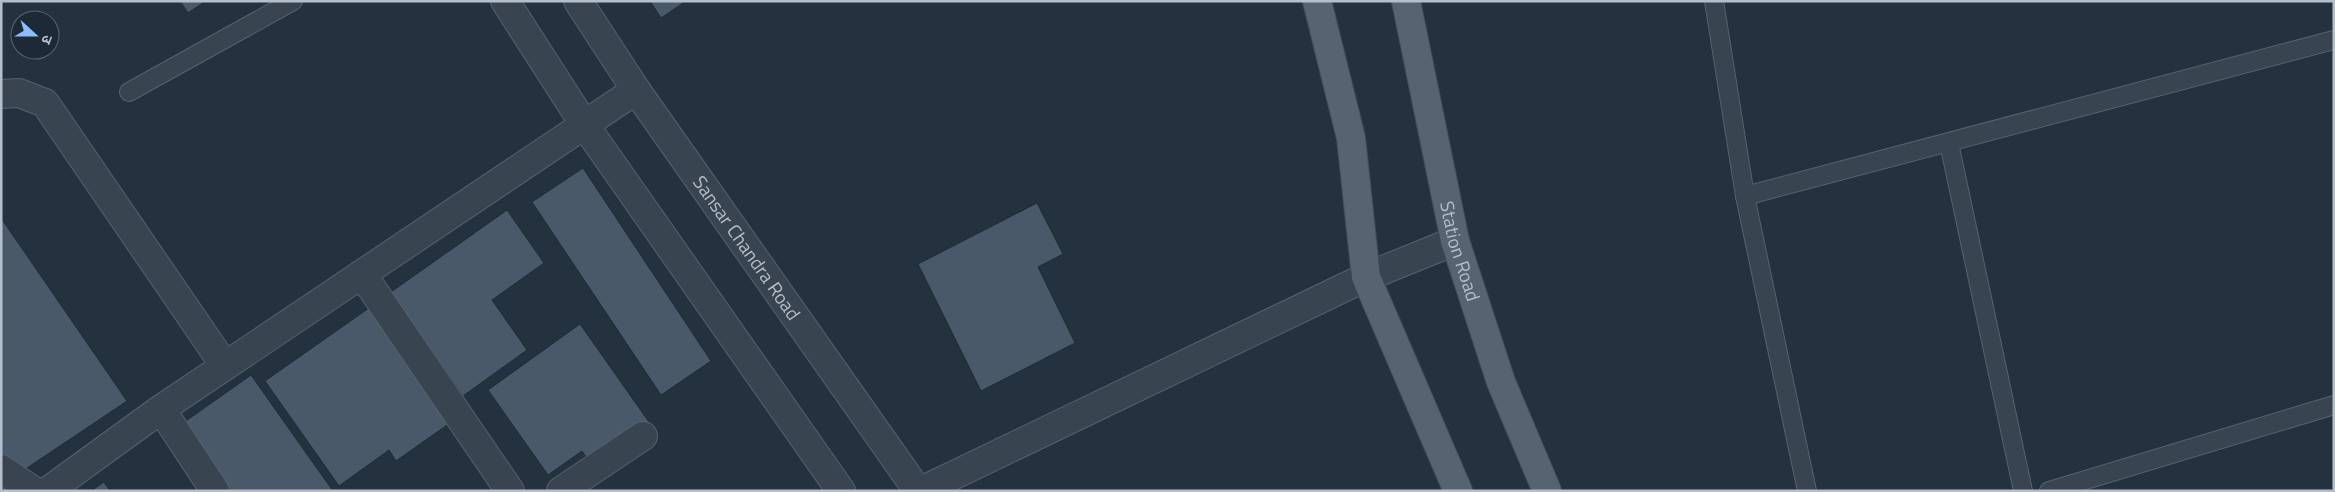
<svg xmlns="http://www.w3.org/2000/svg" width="2335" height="492" viewBox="0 0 2335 492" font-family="'Titillium Web','Noto Sans Devanagari',sans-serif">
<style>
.building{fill:#4a5969;stroke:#1f2b37}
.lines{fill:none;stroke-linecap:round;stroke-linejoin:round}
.service-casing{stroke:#56626e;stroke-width:20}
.minor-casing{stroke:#56626e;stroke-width:30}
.tertiary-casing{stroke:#56626e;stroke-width:30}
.primary-casing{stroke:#424d59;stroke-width:30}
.service{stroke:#384450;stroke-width:18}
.minor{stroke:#384450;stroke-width:28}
.tertiary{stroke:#384450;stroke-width:28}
.primary{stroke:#566370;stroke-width:28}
.labels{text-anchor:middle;stroke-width:4.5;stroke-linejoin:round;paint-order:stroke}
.street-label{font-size:19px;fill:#b5bfcb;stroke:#1d2935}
</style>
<rect width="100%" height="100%" fill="#243240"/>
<g class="building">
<path d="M 180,1 L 206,1 L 188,13 Z"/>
<path d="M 650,1 L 686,1 L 661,18 Z"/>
<path d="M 583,168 L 711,361 L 661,395 L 532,202 Z"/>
<path d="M 1037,203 L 1063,254 L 1038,267 L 1075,343 L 981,391 L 918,264 Z"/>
<path d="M 507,210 L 544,263 L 492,300 L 527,350 L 463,396 L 391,292 Z"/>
<path d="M 1,218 L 127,401 L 24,470 L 1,455 Z"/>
<path d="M 369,308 L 450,423 L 396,461 L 389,450 L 339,486 L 265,381 Z"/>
<path d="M 580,324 L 649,422 L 591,464 L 582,451 L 548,475 L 488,390 Z"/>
<path d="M 251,375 L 333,491 L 231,491 L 183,423 Z"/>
<path d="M 104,482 L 110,491 L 91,491 Z"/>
</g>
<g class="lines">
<defs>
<g id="service">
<path d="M 1714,1 L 1745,196 L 1807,491"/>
<path d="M 129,92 L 293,1"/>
<path d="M 1949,143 L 2023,491"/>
<path d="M 1745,196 L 2334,40"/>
<path d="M 2049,491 L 2334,405"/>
</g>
<g id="minor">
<path d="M 1,94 L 19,93 L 45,103 L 225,366"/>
<path d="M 362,274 L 510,491"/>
<path d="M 161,409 L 215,491"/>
<path d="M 1,469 L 34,491"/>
<path d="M 48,491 L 161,409 L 636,90"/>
<path d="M 561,491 L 643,436"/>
<path d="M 921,491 L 1366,277 L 1455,241"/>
</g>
<g id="tertiary">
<path d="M 505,1 L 584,124 L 841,491"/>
<path id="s1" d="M 578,1 L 636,90 L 918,491"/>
</g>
<g id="primary">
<path d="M 1317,1 L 1351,138 L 1366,277 L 1458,491"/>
<path id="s2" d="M 1406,1 L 1455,241 L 1501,382 L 1547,491"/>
</g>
</defs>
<use href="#service" class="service-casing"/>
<use href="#minor" class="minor-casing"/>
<use href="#tertiary" class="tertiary-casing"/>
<use href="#primary" class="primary-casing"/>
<use href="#service" class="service"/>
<use href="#minor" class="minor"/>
<use href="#tertiary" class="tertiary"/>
<use href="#primary" class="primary"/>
</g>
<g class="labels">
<g class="street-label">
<text dy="7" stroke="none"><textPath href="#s1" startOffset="299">Sansar Chandra Road</textPath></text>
<text dy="7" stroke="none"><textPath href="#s2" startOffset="256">Station Road</textPath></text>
</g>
</g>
<rect width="2335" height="492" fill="none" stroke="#b5bfcb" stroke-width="5"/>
<g transform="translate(35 35) rotate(111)"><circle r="24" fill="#1d2935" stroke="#5a6571"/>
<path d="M0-4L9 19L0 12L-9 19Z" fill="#89bdfb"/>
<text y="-8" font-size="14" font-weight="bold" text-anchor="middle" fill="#b5bfcb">उ</text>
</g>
</svg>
